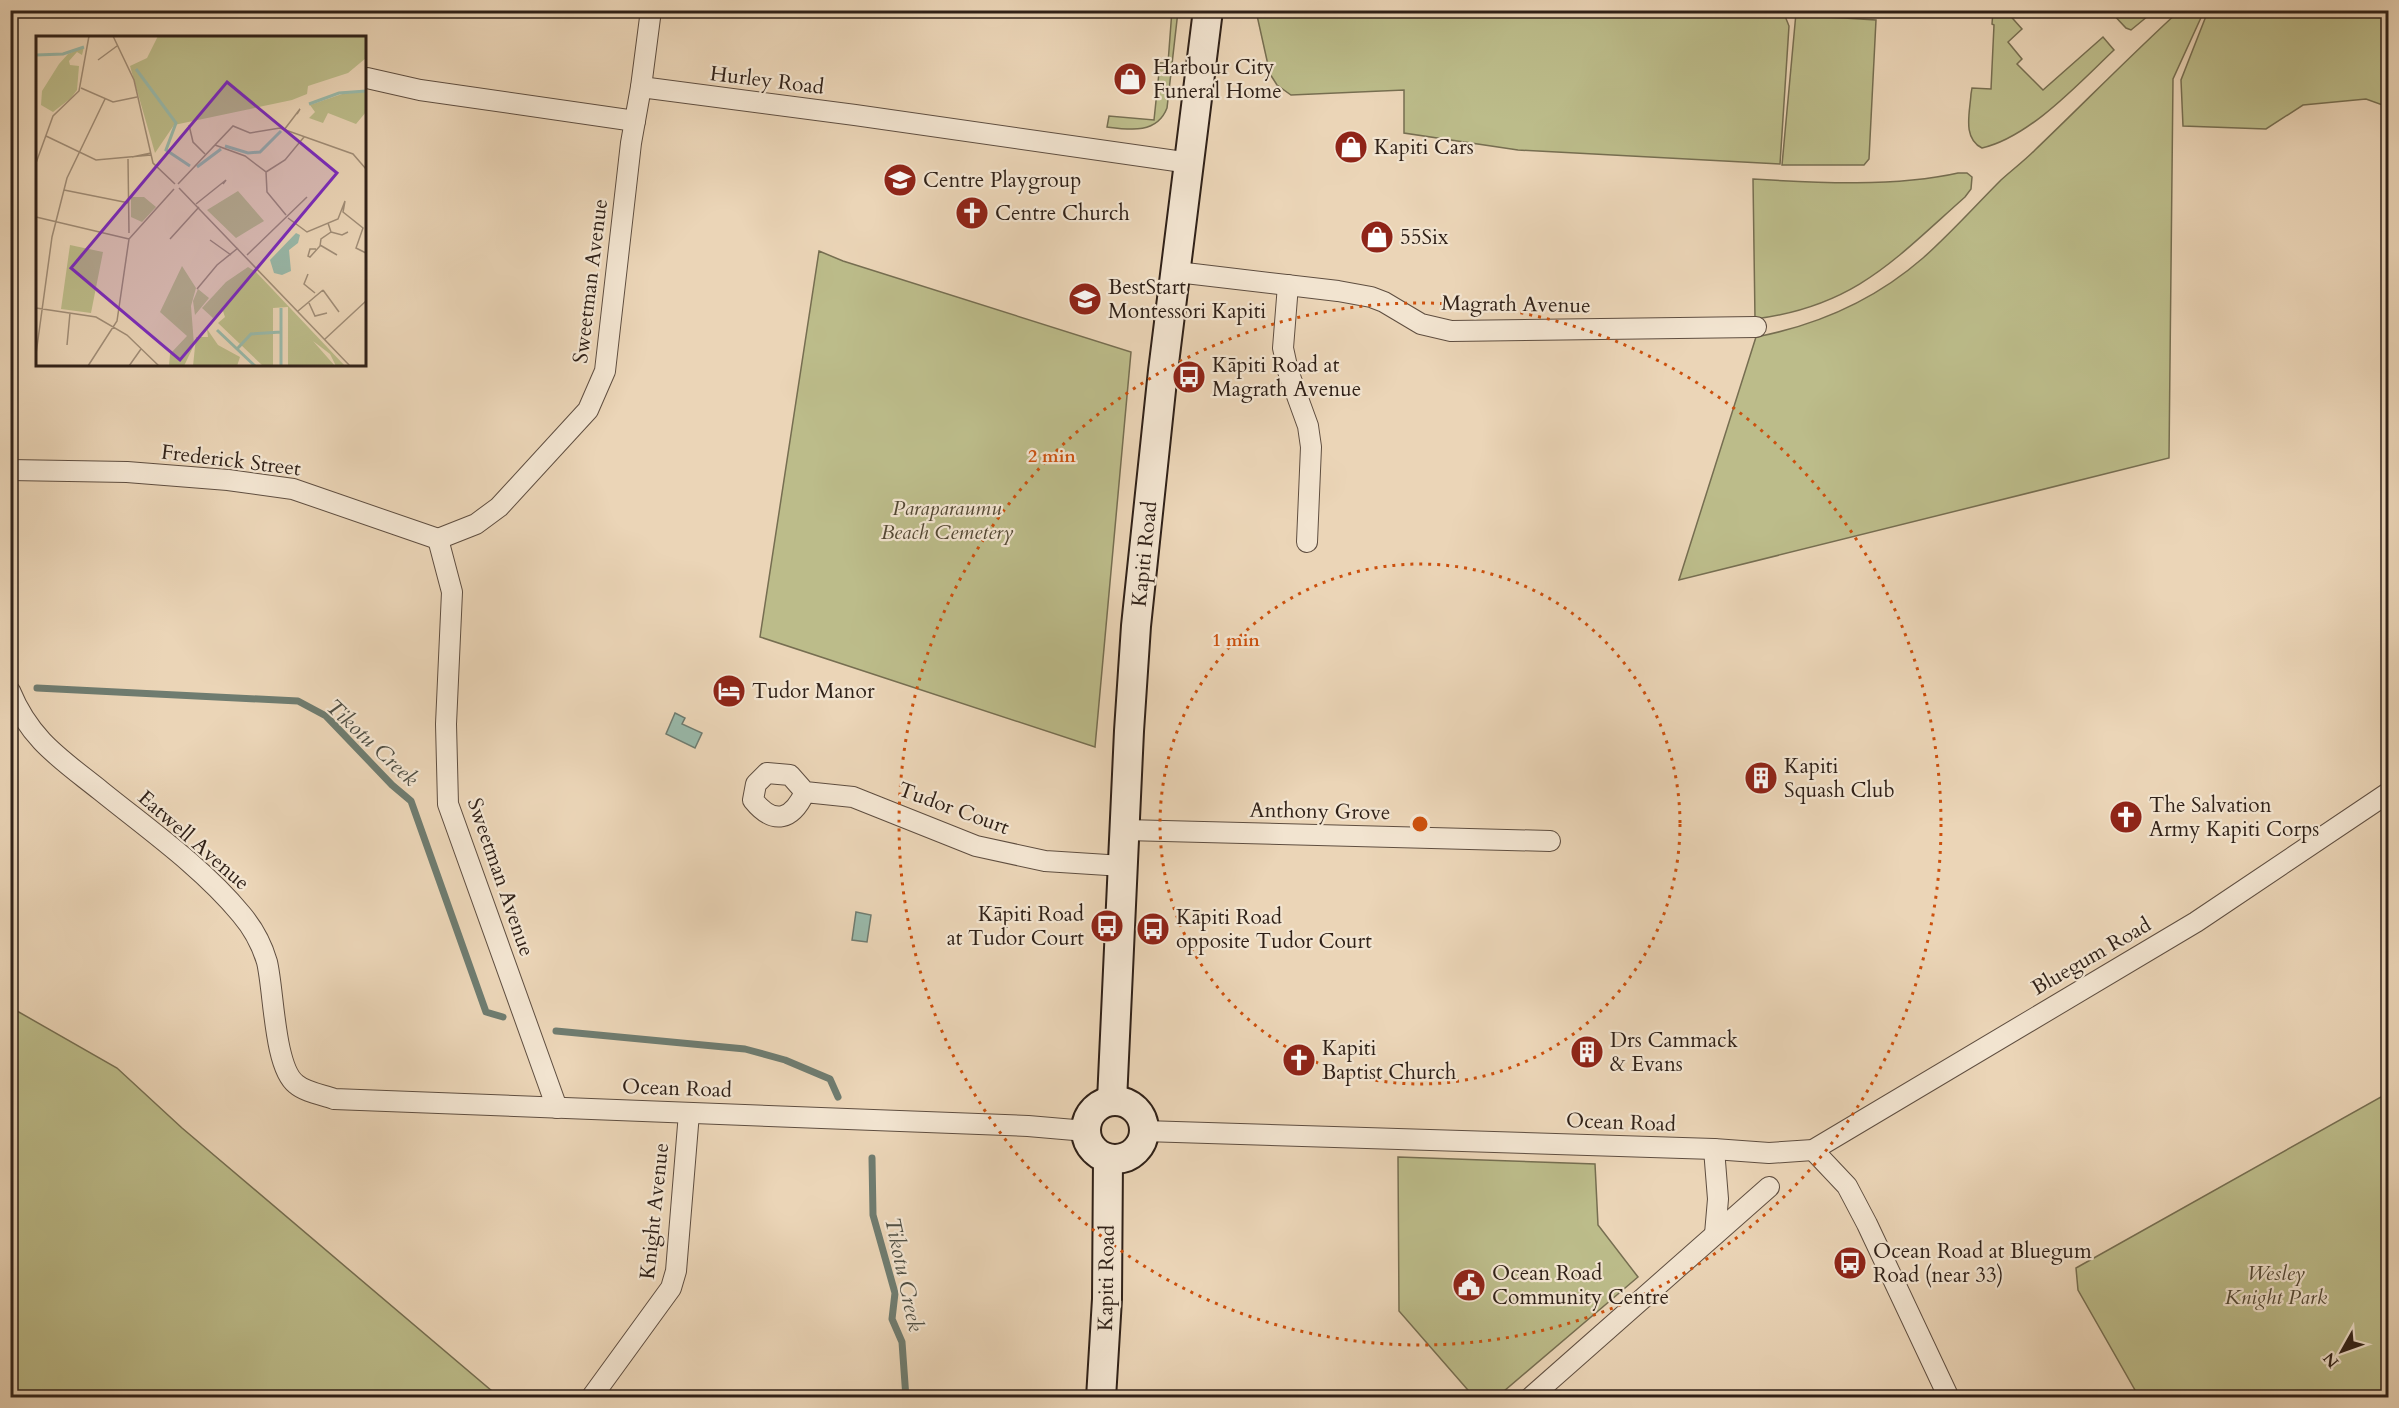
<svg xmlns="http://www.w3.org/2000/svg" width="2399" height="1408" viewBox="0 0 2399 1408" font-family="Cardo,serif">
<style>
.green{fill:#bcbc8a;stroke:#766e51;stroke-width:1.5}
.water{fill:#99b9aa;stroke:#6f7c70;stroke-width:1.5}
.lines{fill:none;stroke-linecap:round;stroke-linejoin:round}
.stream{stroke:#6f7c70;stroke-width:7}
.street-casing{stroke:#5f4e40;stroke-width:22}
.secondary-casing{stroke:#302118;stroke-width:32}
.street{stroke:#f2e4d0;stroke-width:20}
.secondary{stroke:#f2e4d0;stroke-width:28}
.ring{fill:none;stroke:#cc510e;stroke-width:3;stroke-dasharray:3 6}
.labels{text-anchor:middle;stroke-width:4.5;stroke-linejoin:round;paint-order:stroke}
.poi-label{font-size:21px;fill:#302118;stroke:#f2e4d0;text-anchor:start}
.street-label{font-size:21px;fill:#302118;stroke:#f2e4d0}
.park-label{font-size:21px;font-style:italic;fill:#534834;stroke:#f2e4d0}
.water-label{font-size:22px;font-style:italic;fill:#504f44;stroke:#f2e4d0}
.inset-river{fill:none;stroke:#99b9aa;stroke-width:3}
.inset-road{fill:none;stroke:#a08d77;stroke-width:1.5}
.view{fill:#7b2cbf;fill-opacity:0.15;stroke:#7b2cbf;stroke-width:3}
.inset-edge{fill:none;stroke:#302118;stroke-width:3}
.centre{fill:#cc510e;stroke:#f2e4d0;stroke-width:3}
.ring-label{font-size:18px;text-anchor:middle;font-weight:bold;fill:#cc510e;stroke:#f2e4d0;stroke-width:4.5;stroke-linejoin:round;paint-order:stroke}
</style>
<rect width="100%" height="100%" fill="#ebd5b7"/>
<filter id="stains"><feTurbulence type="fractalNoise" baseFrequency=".00333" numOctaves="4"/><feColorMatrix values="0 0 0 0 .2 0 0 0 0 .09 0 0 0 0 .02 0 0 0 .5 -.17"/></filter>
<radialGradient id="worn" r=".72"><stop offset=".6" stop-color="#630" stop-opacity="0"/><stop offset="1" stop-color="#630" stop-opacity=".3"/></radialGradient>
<g class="green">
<path d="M 1172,10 L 1178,11 L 1167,108 C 1157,134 1130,130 1107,127 L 1109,116 L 1154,120 L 1160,63 L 1168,63 Z"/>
<path d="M 1256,11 L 1768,11 L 1773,16 L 1785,16 L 1789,26 L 1780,164 L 1518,150 L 1404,133 L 1404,90 L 1291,95 L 1277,85 L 1270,74 Z"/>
<path d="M 1993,11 L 2006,11 L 2022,29 L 2008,42 L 2022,59 L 2017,64 L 2043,90 L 2103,37 L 2114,50 C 2079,83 2030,137 1982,148 C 1962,138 1970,112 1971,94 L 1972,88 L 1991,89 L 1994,25 L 1992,24 Z"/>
<path d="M 2110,11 L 2154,11 L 2131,30 L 2126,28 Z"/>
<path d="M 2179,11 L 2204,11 L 2173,79 L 2169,458 L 1679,580 L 1756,337 C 1818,325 1876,299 1923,258 C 1951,233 1975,206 2001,180 C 2012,170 2024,161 2035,150 C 2083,104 2130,56 2179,11 Z"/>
<path d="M 2208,11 L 2388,11 L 2388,107 L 2366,99 L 2303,105 L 2266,129 L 2183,126 L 2181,80 Z"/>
<path d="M 1796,13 L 1796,15 L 1876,20 L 1869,159 L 1864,165 L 1782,165 Z"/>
<path d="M 1958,173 L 1967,173 L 1972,177 L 1971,189 L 1965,197 C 1894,260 1855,306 1755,319 L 1753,179 C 1816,183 1897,187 1958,173 Z"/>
<path d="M 819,251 L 843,261 L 1131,352 L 1095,747 L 760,637 Z"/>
<path d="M 10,1007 L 117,1068 L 182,1128 L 499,1397 L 11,1397 Z"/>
<path d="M 2388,1093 L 2388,1397 L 2139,1397 L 2078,1290 L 2076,1268 Z"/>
<path d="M 1398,1157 L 1595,1164 L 1598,1225 L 1638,1277 L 1497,1397 L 1474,1397 L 1399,1311 Z"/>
</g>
<g class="water">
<path d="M 675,713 L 685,718 L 682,724 L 702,733 L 695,748 L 666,734 Z"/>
<path d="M 856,912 L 871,915 L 867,942 L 852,940 Z"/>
</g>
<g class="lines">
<g class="stream">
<path d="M 37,688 L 298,701 L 326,716 L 392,785 L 411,801 L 486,1012 L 503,1017"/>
<path d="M 556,1031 L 745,1049 L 785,1060 L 830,1079 L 838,1097"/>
<path d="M 872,1158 L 873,1215 L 895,1293 L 892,1319 L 902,1342 L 906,1398"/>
</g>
<defs>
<g id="street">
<path d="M 367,78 L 420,90 L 635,121"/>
<path d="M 641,87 L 651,10"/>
<path d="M 1177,272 L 1338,291 L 1371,297 L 1384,302 L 1421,324 L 1451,331 L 1756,327"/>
<path d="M 1288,285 L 1283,348 L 1288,371 L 1308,426 L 1311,447 L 1307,542"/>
<path d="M 10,470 L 127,472 L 228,480 L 293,489 L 438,539"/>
<path d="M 10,691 C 30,740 61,759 101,791 C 148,829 202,867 241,914 C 253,928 262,945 267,962 C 274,991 274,1067 296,1084 C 305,1092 323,1095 334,1099 L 1028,1126 L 1086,1131"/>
<path d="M 805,792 L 790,775 L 767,773 L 756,784 L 753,800 C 774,826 792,820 805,792 L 853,797 L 976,846 L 1045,861 L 1123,866"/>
<path d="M 1125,830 L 1550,841"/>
<path d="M 557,1108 L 448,804 L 446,724 L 452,592 L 438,539 L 476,524 L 499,507 L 588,410 L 605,371 L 631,143 L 641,87 L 855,115 L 1190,163"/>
<path d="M 1144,1131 L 1714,1149 L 1769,1153 L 1813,1150 L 2196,922 L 2388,793"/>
<path d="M 1714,1149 L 1718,1199 L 1715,1234"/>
<path d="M 1813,1150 L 1847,1186 L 1867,1224 L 1949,1398"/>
<path d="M 591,1398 L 671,1288 L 676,1271 L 689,1113"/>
<path d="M 1530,1398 L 1769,1187"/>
</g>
<g id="secondary">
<path d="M 1112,1101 L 1129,731 L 1136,626 L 1163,371 L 1208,10"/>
<circle cx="1115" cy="1130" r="29"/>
<path d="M 1101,1398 L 1107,1299 L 1108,1159"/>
</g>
</defs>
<use href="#street" class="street-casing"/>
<use href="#secondary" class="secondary-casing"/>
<use href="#street" class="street"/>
<use href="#secondary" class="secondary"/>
</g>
<g class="ring">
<circle cx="1420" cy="824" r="260"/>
<circle cx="1420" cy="824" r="521"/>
</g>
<defs>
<symbol id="shop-disc" viewBox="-11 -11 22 22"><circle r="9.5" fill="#8f2418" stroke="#f2e4d0"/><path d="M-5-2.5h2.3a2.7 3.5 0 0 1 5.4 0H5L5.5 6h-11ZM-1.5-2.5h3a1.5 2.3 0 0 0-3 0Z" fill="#fff"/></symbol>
<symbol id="school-disc" viewBox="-11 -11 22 22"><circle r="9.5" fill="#8f2418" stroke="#f2e4d0"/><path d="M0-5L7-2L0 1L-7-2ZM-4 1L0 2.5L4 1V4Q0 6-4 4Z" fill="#fff"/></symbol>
<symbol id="church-disc" viewBox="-11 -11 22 22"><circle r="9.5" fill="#8f2418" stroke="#f2e4d0"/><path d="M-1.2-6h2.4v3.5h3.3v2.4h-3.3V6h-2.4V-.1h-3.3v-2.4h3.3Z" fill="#fff"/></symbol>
<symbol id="bus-disc" viewBox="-11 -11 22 22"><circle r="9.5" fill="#8f2418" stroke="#f2e4d0"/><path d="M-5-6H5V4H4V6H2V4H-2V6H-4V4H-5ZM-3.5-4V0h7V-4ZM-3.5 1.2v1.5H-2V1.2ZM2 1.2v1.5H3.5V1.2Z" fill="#fff"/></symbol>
<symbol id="hotel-disc" viewBox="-11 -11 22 22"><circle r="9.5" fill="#8f2418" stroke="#f2e4d0"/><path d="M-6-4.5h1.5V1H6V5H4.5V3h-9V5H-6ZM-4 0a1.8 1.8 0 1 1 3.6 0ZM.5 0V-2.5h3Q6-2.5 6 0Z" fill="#fff"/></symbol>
<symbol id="building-disc" viewBox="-11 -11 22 22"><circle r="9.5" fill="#8f2418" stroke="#f2e4d0"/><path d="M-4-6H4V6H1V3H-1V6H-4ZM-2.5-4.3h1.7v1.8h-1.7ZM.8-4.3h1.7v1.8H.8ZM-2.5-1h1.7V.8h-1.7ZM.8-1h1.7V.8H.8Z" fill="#fff"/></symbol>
<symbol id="civic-disc" viewBox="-11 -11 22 22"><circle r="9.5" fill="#8f2418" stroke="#f2e4d0"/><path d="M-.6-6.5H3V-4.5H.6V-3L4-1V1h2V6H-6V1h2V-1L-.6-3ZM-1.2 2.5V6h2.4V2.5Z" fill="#fff"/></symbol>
</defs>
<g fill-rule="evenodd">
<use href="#shop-disc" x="1111" y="60" width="38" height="38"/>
<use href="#shop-disc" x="1332" y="128" width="38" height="38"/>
<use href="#school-disc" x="881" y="161" width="38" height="38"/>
<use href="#church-disc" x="953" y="194" width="38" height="38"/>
<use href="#shop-disc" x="1358" y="218" width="38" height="38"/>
<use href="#school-disc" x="1066" y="280" width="38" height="38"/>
<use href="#bus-disc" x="1170" y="358" width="38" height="38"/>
<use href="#hotel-disc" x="710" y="672" width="38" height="38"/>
<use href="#building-disc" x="1742" y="759" width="38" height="38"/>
<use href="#church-disc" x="2107" y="798" width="38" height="38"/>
<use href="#bus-disc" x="1088" y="907" width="38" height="38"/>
<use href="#bus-disc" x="1134" y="910" width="38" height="38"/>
<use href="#building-disc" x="1568" y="1033" width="38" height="38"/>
<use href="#church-disc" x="1280" y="1041" width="38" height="38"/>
<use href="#bus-disc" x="1831" y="1244" width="38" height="38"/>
<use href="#civic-disc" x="1450" y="1266" width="38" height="38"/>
</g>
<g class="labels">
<g class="poi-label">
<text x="1153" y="74">Harbour City<tspan x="1153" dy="24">Funeral Home</tspan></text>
<text x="1374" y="154">Kapiti Cars</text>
<text x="923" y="187">Centre Playgroup</text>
<text x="995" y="220">Centre Church</text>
<text x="1400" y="244">55Six</text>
<text x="1108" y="294">BestStart<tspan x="1108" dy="24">Montessori Kapiti</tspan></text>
<text x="1212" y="372">Kāpiti Road at<tspan x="1212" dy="24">Magrath Avenue</tspan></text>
<text x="752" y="698">Tudor Manor</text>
<text x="1784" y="773">Kapiti<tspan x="1784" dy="24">Squash Club</tspan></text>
<text x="2149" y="812">The Salvation<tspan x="2149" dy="24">Army Kapiti Corps</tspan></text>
<text x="1084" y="921" text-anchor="end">Kāpiti Road<tspan x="1084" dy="24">at Tudor Court</tspan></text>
<text x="1176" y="924">Kāpiti Road<tspan x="1176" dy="24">opposite Tudor Court</tspan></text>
<text x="1610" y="1047">Drs Cammack<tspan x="1610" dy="24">&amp; Evans</tspan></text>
<text x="1322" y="1055">Kapiti<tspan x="1322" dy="24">Baptist Church</tspan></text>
<text x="1873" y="1258">Ocean Road at Bluegum<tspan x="1873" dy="24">Road (near 33)</tspan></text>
<text x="1492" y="1280">Ocean Road<tspan x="1492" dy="24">Community Centre</tspan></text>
</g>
<g class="street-label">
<text transform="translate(767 80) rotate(7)" y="7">Hurley Road</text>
<text transform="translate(590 281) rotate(-83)" y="7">Sweetman Avenue</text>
<text transform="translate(1516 304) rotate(1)" y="7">Magrath Avenue</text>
<text transform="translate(231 460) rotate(7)" y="7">Frederick Street</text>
<text transform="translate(1144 554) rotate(-84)" y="7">Kapiti Road</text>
<text transform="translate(954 808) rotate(20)" y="7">Tudor Court</text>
<text transform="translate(1320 811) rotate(1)" y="7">Anthony Grove</text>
<text transform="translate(194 840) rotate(41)" y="7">Eatwell Avenue</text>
<text transform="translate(501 877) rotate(71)" y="7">Sweetman Avenue</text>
<text transform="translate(2091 956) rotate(-30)" y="7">Bluegum Road</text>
<text transform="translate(677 1088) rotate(2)" y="7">Ocean Road</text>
<text transform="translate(1621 1122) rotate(2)" y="7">Ocean Road</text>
<text transform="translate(654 1211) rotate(-84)" y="7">Knight Avenue</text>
<text transform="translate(1106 1278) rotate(-89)" y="7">Kapiti Road</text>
</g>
<g class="park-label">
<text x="947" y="515">Paraparaumu<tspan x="947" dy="24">Beach Cemetery</tspan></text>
<text x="2276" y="1280">Wesley<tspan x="2276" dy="24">Knight Park</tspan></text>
</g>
<g class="water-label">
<text transform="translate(373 742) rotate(43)" y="8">Tikotu Creek</text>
<text transform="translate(905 1274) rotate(78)" y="8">Tikotu Creek</text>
</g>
</g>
<g transform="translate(36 36)">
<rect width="330" height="330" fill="#ebd5b7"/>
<path d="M 122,0 L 330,0 L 330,22 L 312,37 L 272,50 L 271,58 L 256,64 L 138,89 L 119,117 L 94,30 L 111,22 ZM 48,11 L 46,19 L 41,16 L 33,25 L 34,29 L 43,30 L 41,54 L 35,62 L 17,76 L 5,69 L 6,55 L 23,28 L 32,18 ZM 330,55 L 330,76 L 320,88 L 292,77 L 287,87 L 273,82 L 279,76 L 274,69 L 309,57 ZM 202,155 L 228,185 L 200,202 L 171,174 ZM 95,161 L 108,161 L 120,171 L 106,186 L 95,181 ZM 34,209 L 67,216 L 55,277 L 25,273 ZM 146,230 L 160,252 L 155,270 L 158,309 L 148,330 L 133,330 L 134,318 L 151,300 L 124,276 ZM 212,231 L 220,236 L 309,330 L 300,330 L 294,318 L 277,305 L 299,330 L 252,330 L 252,271 L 237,272 L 237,330 L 227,330 L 182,287 L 189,281 L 187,275 L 177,282 L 166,272 L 190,246 ZM 162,253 L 173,262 L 159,279 L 157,265 ZM 171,293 L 182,309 L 204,321 L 201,330 L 157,330 L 160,301 L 172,301 Z" fill="#bcbc8a"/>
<path d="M 260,197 L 264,199 L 262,207 L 253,214 L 255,235 L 246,239 L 238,237 L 234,224 Z" fill="#99b9aa"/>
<path class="inset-river" d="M 0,19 L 27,18 L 48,11M 100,33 L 140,87 L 130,114 L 154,130M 273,68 L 303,57 L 330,55M 189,110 L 212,117 L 224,116 L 245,95M 161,131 L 185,113M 181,294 L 219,330M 201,313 L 215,298 L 245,296M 245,330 L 245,272"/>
<path class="inset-road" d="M 77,0 L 98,44 L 117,127 L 139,148M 62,24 L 81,10M 45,52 L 77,66 L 101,61M 153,89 L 157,106 L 169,118M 248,94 L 264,73 L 261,78M 10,100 L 60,124 L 115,119M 179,109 L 209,120 L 230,136 L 231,156 L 250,179M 96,121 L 115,117M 92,123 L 93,197M 0,127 L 17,80 L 43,55 L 53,0M 230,136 L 249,124 L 268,101M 142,148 L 197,90 L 214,97 L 244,92 L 317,118 L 330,133M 143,152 L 314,330M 28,154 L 93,167M 160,168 L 190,144 L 187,148M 0,181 L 93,203M 252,182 L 271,196 L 302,183 L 309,165 L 307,176 L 327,192 L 320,212 L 330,217M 295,196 L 306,199 L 312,196M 93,203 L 138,153M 134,203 L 163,171M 174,204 L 195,219M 284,209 L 301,219M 280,213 L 274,213 L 272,220 L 274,221 L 284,210 L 285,203 L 295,196 L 292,187M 211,219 L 271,161M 272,238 L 268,248 L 279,257M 161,253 L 181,229 L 202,212M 287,254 L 303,276M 273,267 L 279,280 L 291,277M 0,272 L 60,281 L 91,299 L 123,330M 262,275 L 287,254M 289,303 L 330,265M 31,309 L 34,277M 0,318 L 16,201 L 31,142 L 69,63M 52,330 L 81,285 L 93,203M 93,330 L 105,313"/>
<path class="view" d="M 191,46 L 301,137 L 144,324 L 35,232 Z"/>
<rect width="330" height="330" class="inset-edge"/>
</g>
<circle cx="1420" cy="824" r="9" class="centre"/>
<g class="ring-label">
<text x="1052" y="462">2 min</text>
<text x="1236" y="646">1 min</text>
</g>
<rect width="2399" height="1408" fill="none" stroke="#ebd5b7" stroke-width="36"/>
<rect x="12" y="12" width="2375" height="1384" fill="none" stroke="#302118" stroke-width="3"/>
<rect x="18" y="18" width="2363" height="1372" fill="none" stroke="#302118" stroke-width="1.5"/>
<g transform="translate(2342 1351) rotate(230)" stroke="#f2e4d0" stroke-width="4.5" paint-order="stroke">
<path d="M0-4.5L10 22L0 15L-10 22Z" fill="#302118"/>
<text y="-9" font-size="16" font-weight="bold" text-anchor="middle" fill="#302118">N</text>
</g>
<rect width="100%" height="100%" filter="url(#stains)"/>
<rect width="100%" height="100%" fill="url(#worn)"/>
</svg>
